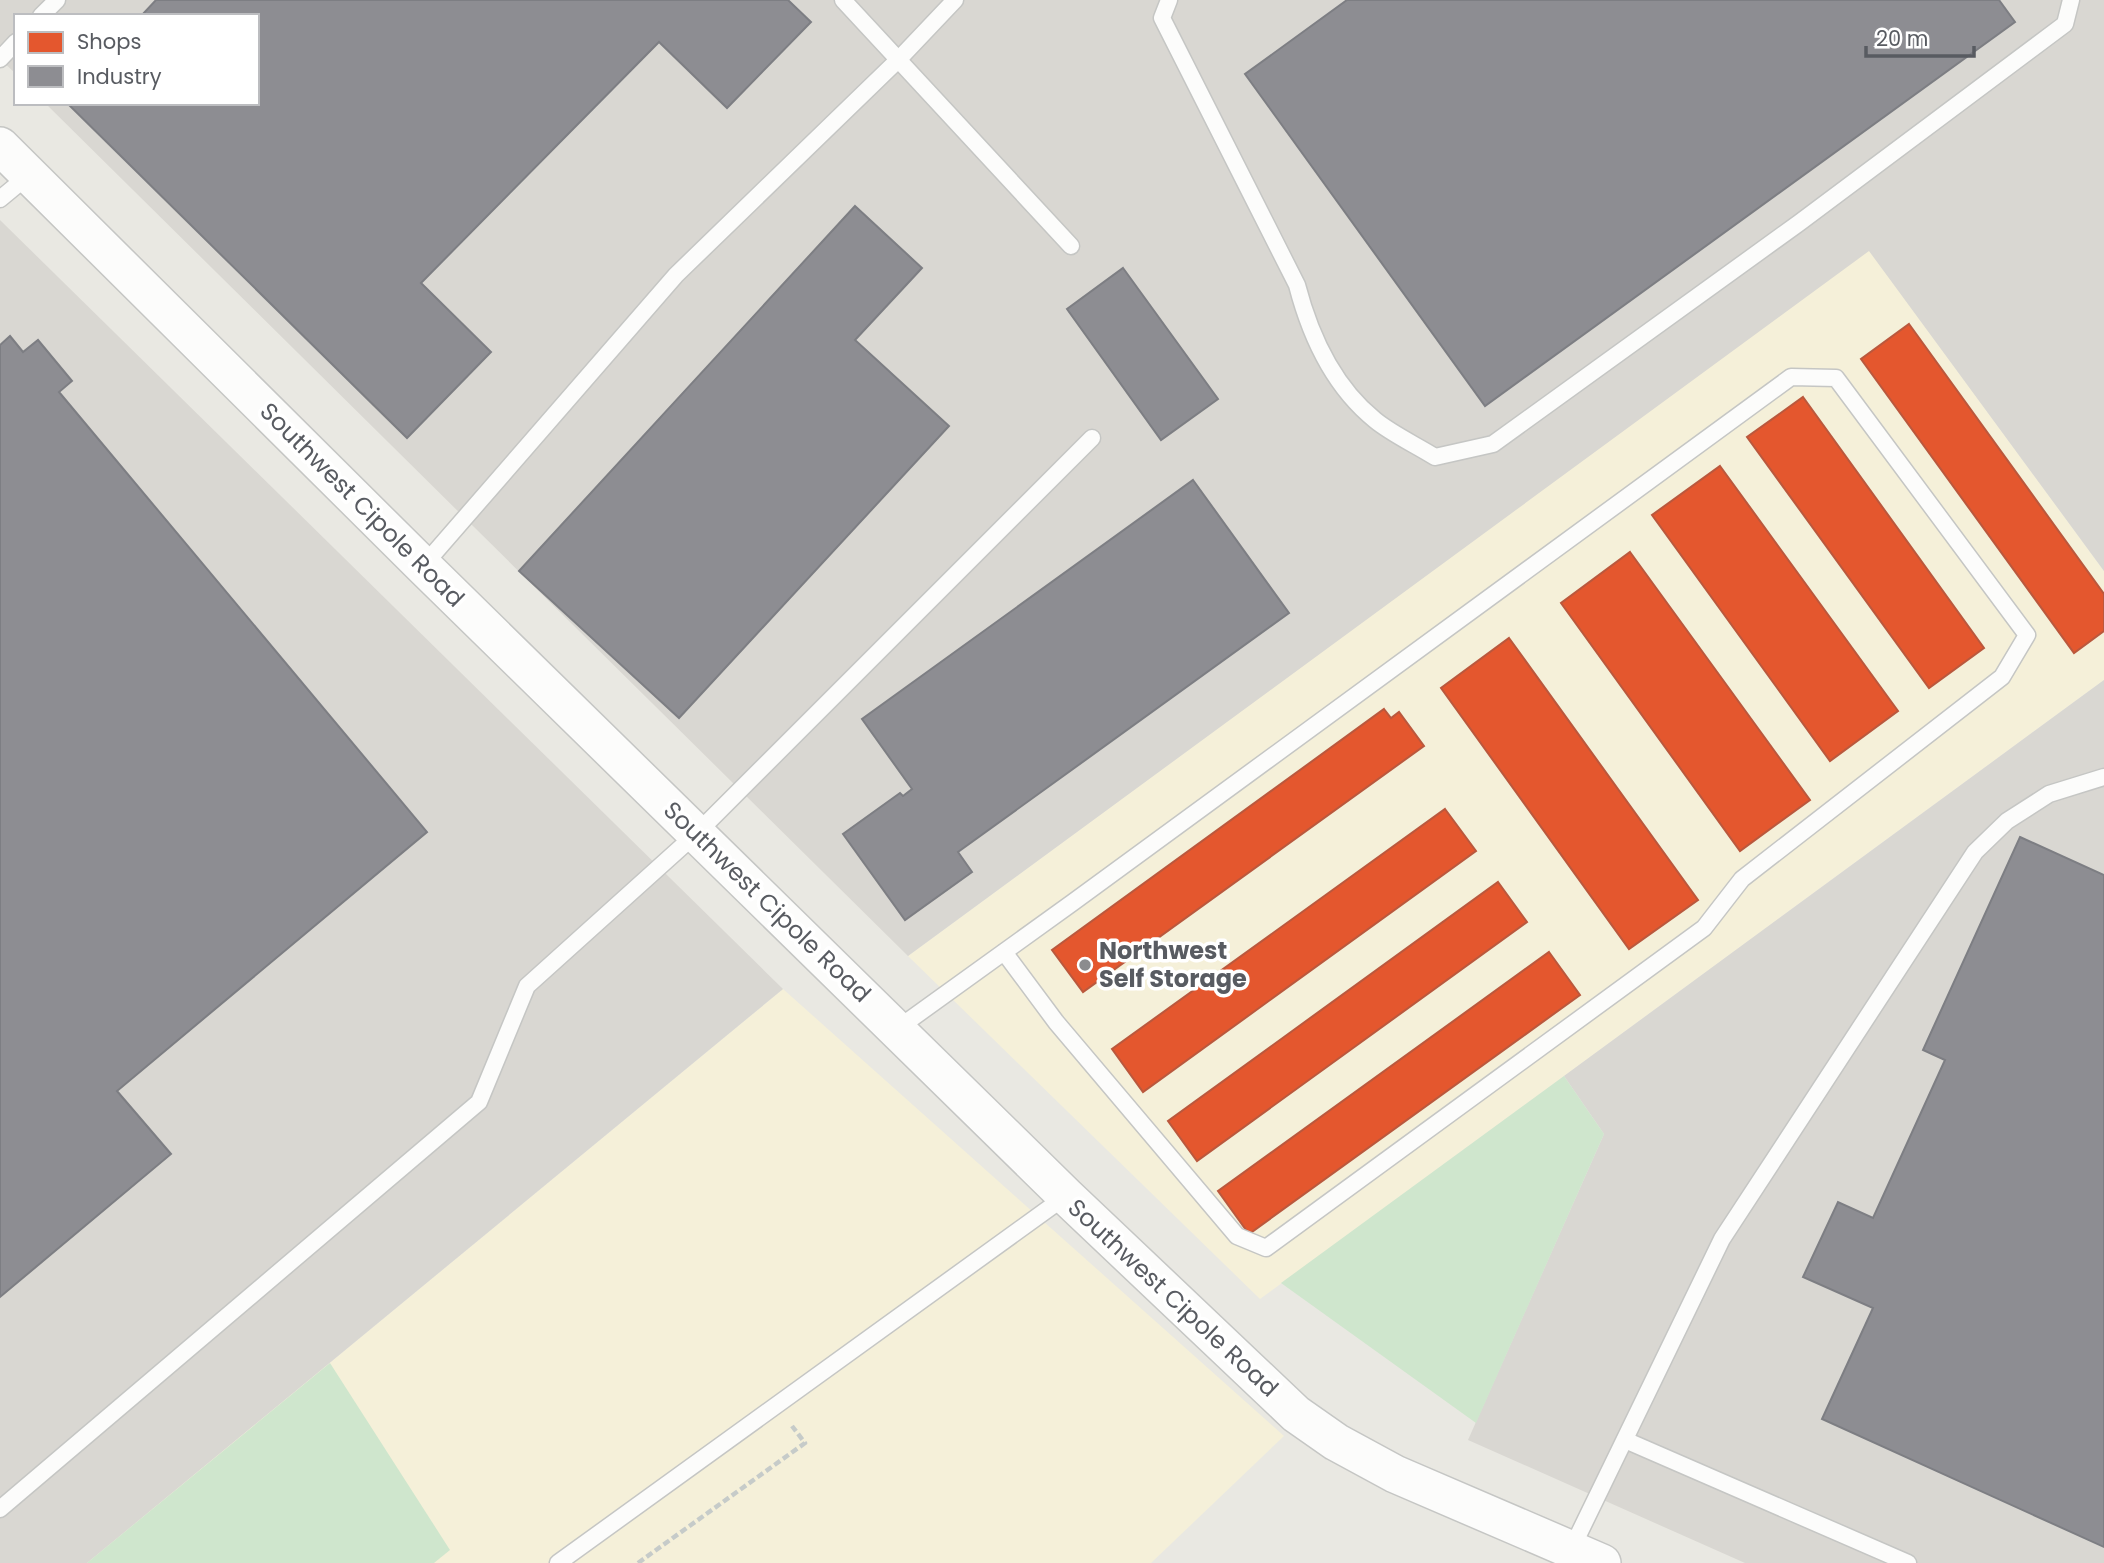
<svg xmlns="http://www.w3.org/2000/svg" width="2104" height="1563" viewBox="0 0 2104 1563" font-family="Poppins,sans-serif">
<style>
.commercial{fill:#f5f0d9}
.industrial{fill:#d9d7d2}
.green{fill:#cfe6cd}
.shops{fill:#e4572e;stroke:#ba583d;stroke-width:2}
.industry{fill:#8d8d92;stroke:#7d7e83;stroke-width:2}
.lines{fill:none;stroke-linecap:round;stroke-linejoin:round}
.service-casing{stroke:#c5c6c4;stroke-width:19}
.tertiary-casing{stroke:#c5c6c4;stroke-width:40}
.path{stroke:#c6cbc9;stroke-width:4.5;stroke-dasharray:7 3.5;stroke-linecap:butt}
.service{stroke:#fcfcfb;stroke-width:16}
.tertiary{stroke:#fcfcfb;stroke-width:37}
.poi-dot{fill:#8b8c8e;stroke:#fff;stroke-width:2.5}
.labels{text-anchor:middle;stroke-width:7;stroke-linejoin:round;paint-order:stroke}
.street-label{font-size:24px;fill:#585b61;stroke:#fff}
.poi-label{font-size:24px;font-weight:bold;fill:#585b61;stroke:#fff;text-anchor:start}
</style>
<rect width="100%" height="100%" fill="#e9e8e2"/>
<g class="commercial">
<path d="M 1869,250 L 2104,571 L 2104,680 L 1260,1299 L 908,956 Z"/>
<path d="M 783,989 L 1284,1436 L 1151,1563 L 87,1563 Z"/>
</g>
<g class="industrial">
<path d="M 0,0 L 2104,0 L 2104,571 L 1869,251 L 908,956 L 45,103 L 257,103 L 257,16 L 16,16 L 16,74 L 0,59 Z"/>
<path d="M 0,220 L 783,989 L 87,1563 L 0,1563 Z"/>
<path d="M 2104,680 L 2104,1563 L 1745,1563 L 1468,1440 L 1604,1134 L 1564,1076 Z"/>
</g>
<g class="green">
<path d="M 1564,1076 L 1604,1134 L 1476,1423 L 1281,1283 Z"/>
<path d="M 330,1363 L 450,1550 L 434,1563 L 87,1563 Z"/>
</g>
<g class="shops">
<path d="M 1909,324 L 2104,594 L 2104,631 L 2074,653 L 1861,359 Z"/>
<path d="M 1803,397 L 1984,648 L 1929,688 L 1747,437 Z"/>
<path d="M 1720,466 L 1898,711 L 1830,761 L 1652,515 Z"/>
<path d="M 1630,552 L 1810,800 L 1740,851 L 1561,603 Z"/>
<path d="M 1509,638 L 1698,900 L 1629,949 L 1441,688 Z"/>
<path d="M 1384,709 L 1391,718 L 1399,712 L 1424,746 L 1083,992 L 1052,950 Z"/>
<path d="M 1445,809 L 1476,851 L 1143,1092 L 1112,1049 Z"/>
<path d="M 1498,882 L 1527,922 L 1197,1161 L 1168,1121 Z"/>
<path d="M 1549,952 L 1580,995 L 1249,1234 L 1218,1191 Z"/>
</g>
<g class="industry">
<path d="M 156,0 L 788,0 L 811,22 L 727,108 L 659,42 L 421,283 L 491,352 L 407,438 L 67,103 L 257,103 L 257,16 L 141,16 Z"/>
<path d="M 1347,0 L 1999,0 L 2015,22 L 1485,406 L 1245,74 Z"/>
<path d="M 855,206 L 922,268 L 855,340 L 949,426 L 679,718 L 519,571 Z"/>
<path d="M 1123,268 L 1218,399 L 1161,440 L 1067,309 Z"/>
<path d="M 10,336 L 23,352 L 38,340 L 72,381 L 59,392 L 427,832 L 117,1091 L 171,1154 L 0,1297 L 0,345 Z"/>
<path d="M 1193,480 L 1289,613 L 958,852 L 972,872 L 905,920 L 843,834 L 900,793 L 903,796 L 912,789 L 862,719 Z"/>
<path d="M 2020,837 L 2104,875 L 2104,1547 L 1822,1419 L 1873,1308 L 1803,1277 L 1838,1202 L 1873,1218 L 1945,1060 L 1923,1050 Z"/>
</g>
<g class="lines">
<defs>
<g id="service">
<path d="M 843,0 L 1071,246"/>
<path d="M 1169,0 L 1162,18 L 1297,285 C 1310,335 1333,386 1375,420 C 1392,434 1416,445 1435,457 L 1493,444 L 1799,223 L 2065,24 L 2071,0"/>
<path d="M 41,16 L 57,0"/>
<path d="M 0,59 L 16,42"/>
<path d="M 0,199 L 29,175"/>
<path d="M 423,566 L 676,275 L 899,59 L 955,0"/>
<path d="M 897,1029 L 1072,903 L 1791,377 L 1836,378 L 2027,635 L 2002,677 L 1742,879 L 1704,928 L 1266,1248 L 1237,1236 L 1056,1022 L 1004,952"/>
<path d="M 1625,1440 L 1908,1563"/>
<path d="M 0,1509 L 479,1102 L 527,986 L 697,833 L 1092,438"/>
<path d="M 1571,1550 L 1722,1239 L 1975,852 L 2007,821 L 2049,794 L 2104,777"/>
<path d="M 558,1563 L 1066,1196"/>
</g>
<path id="tertiary" d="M 0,146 L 423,566 L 1066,1196 L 1296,1414 L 1336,1442 L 1395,1474 L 1602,1563"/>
</defs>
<use href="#service" class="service-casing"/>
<use href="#tertiary" class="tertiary-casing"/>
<path class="path" d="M 638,1563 L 805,1443 L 792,1426"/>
<use href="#service" class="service"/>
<use href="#tertiary" class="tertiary"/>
</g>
<circle class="poi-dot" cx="1085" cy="965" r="7"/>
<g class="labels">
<g class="street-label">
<text transform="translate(362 505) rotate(45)" y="8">Southwest Cipole Road</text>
<text transform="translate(767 902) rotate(44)" y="8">Southwest Cipole Road</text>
<text transform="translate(1173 1298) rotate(43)" y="8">Southwest Cipole Road</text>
</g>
<g class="poi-label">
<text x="1099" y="959">Northwest<tspan x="1099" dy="28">Self Storage</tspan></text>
</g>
</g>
<rect x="14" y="14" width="245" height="91" fill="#ffffff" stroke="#bcbdc0" stroke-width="2"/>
<rect x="28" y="32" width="35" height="21" fill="#e4572e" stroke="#bcbdc0" stroke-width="2"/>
<text x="77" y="49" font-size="21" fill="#585b61">Shops</text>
<rect x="28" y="66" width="35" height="21" fill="#8d8d92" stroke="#bcbdc0" stroke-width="2"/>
<text x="77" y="84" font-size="21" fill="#585b61">Industry</text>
<path d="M1866 46v10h108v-10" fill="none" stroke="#585b61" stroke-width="3.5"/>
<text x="1876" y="46" font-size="21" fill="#585b61" stroke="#ffffff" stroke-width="5" paint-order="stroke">20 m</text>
</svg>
